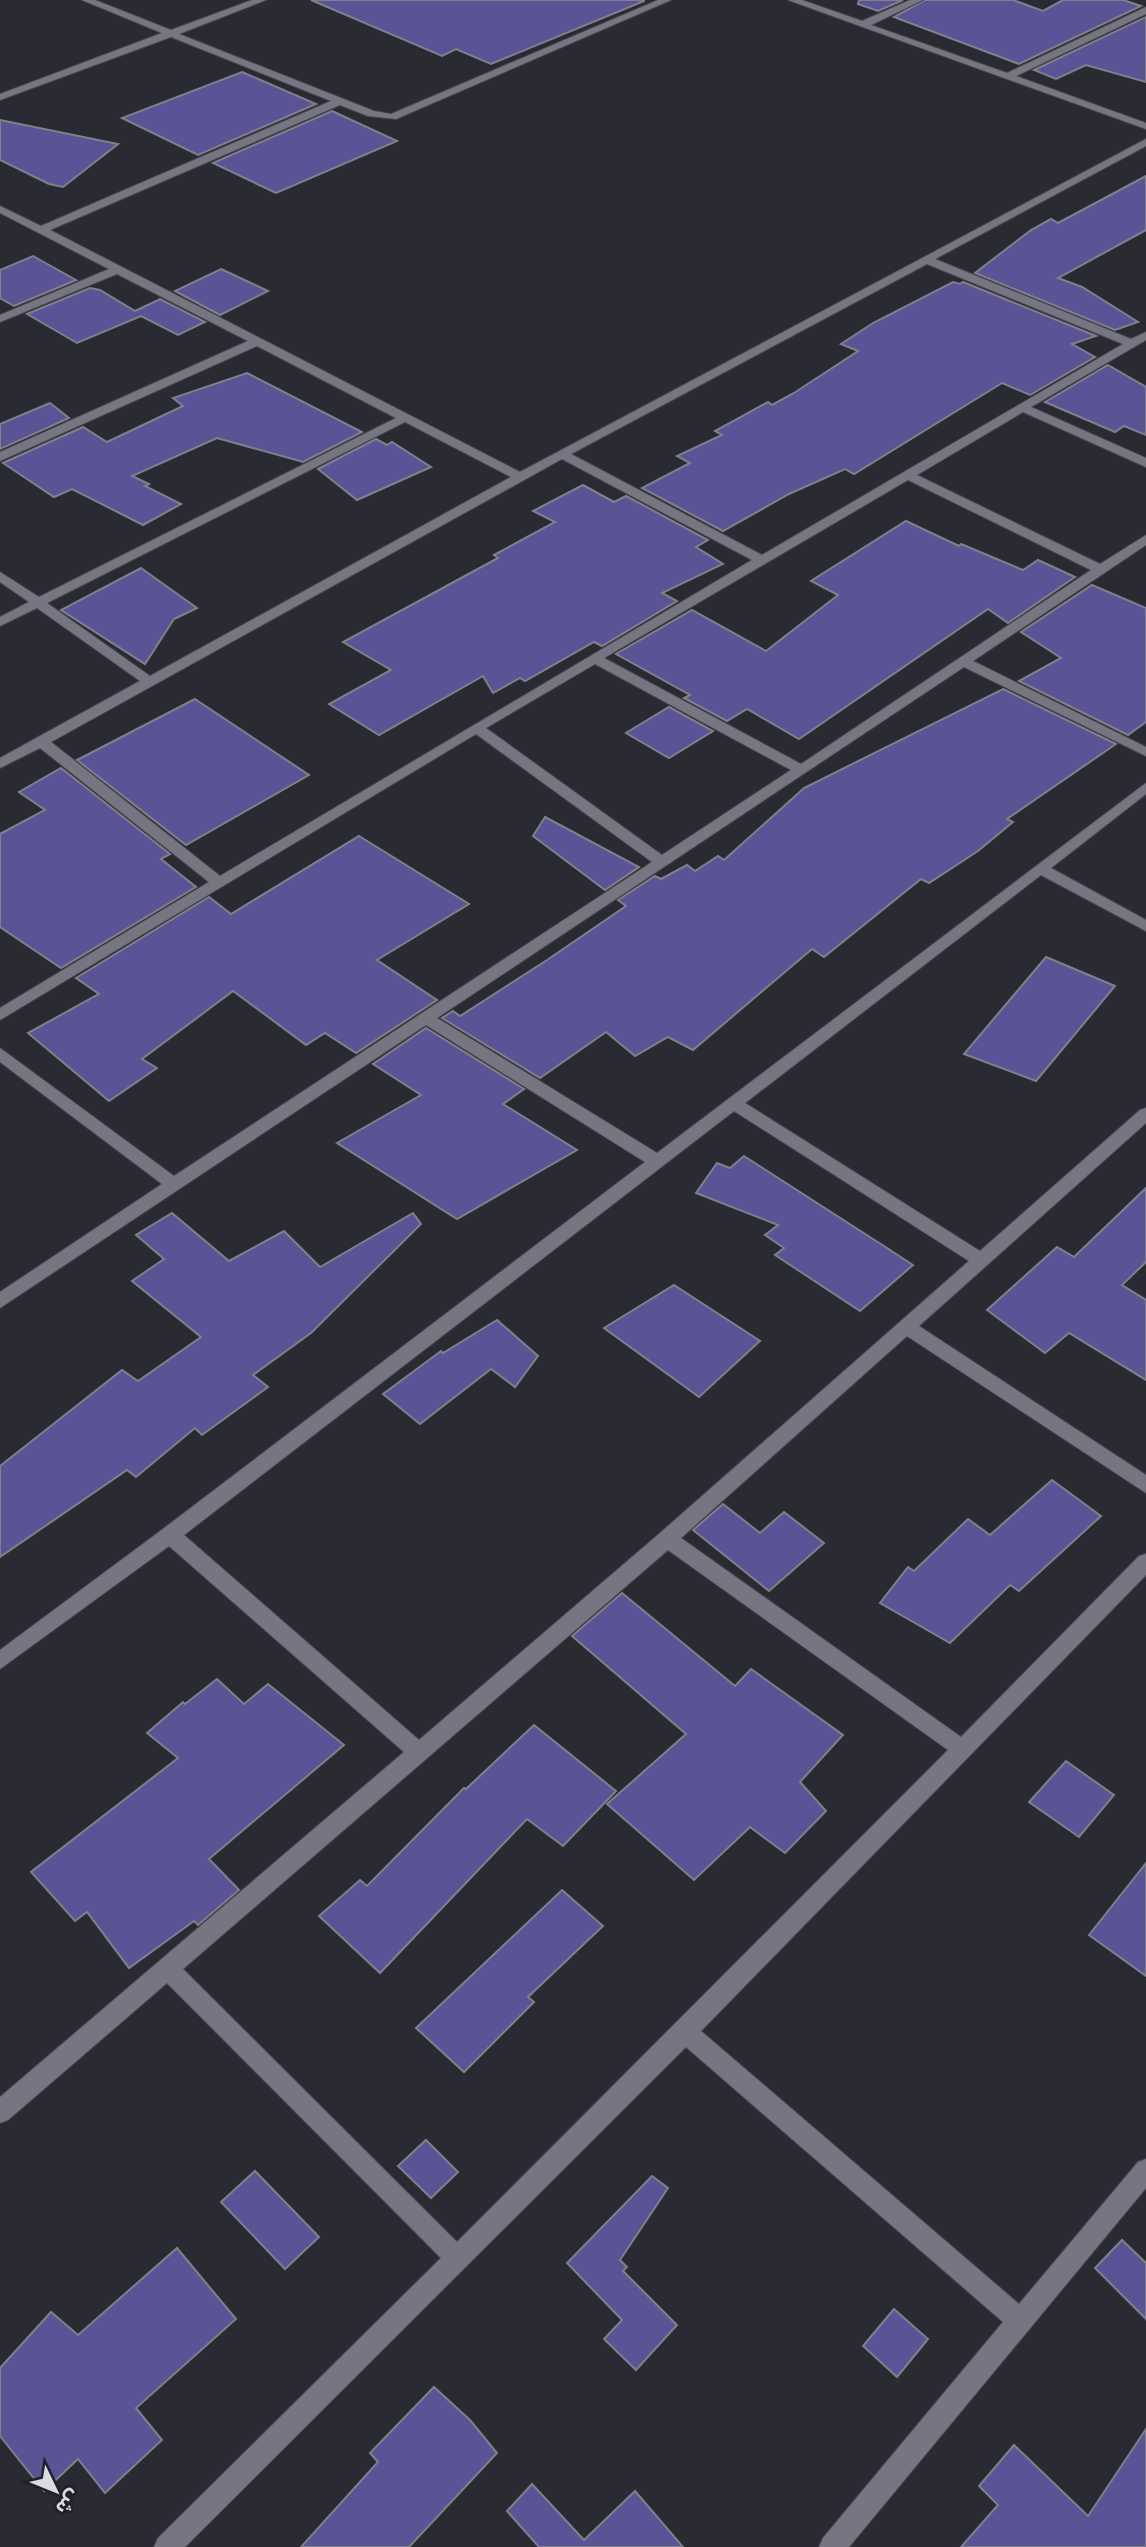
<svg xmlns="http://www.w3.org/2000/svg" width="1146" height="2547" viewBox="0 0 1146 2547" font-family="Barlow,'Noto Sans Arabic',sans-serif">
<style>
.building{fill:#5a5395;stroke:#80808b;stroke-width:2}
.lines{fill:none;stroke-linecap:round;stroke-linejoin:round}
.minor-casing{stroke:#46464e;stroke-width:2}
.minor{fill:#767581;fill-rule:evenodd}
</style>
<rect width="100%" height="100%" fill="#2a2a33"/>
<g class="building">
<path d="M 311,0 L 644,0 L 644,1 L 491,64 L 456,49 L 442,56 Z"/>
<path d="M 859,0 L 903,0 L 878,11 L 858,4 Z"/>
<path d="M 925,0 L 1013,0 L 1043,11 L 1063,0 L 1123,0 L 1141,6 L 1019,64 L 894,17 Z"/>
<path d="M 1146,17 L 1146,82 L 1086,65 L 1056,79 L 1034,70 Z"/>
<path d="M 242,72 L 316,104 L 198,155 L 122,118 Z"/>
<path d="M 332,111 L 397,141 L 276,193 L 213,163 Z"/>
<path d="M 0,120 L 118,144 L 63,187 L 49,184 L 0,160 Z"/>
<path d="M 1146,176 L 1146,230 L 1058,278 L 1082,287 L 1138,322 L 1115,330 L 975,273 L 1031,230 L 1051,219 L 1058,223 Z"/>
<path d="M 33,256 L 76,280 L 14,306 L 0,298 L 0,270 Z"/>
<path d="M 221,269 L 268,291 L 220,315 L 175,291 Z"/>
<path d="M 953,282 L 960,284 L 963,282 L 1096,336 L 1072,344 L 1095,357 L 1030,395 L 1002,383 L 854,474 L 845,469 L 789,494 L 723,531 L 642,488 L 690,463 L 677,456 L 722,435 L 715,431 L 768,402 L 772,405 L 794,393 L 858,351 L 841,344 L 873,323 Z"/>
<path d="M 90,288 L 100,290 L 135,311 L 160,299 L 205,322 L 178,335 L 141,316 L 77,343 L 27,314 Z"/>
<path d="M 1108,365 L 1146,387 L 1146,435 L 1124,426 L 1115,432 L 1045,402 Z"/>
<path d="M 247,373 L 362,432 L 303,462 L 217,438 L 132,476 L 149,484 L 145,486 L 181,504 L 143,525 L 72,489 L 54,497 L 3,463 L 83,427 L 107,442 L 183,406 L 173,398 Z"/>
<path d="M 50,403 L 69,418 L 0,449 L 0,424 Z"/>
<path d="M 376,439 L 387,445 L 392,442 L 431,467 L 357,500 L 318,469 Z"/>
<path d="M 583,485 L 614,502 L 626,496 L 708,540 L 696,547 L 723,564 L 662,593 L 677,601 L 602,646 L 594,642 L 525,681 L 520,678 L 493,693 L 483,676 L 379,735 L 329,704 L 391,670 L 343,642 L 498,558 L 494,555 L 555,522 L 533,511 Z"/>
<path d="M 906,521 L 959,546 L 961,544 L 1023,570 L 1038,560 L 1075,577 L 1008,623 L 988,609 L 799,739 L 747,709 L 727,721 L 684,698 L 690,695 L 616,654 L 692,610 L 766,651 L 838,595 L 811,581 Z"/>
<path d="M 141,568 L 197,608 L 174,619 L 145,664 L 61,610 Z"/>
<path d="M 1092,585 L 1146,608 L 1146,722 L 1128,735 L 1019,681 L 1061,658 L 1021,632 Z"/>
<path d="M 1003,689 L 1116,744 L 1007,819 L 1013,822 L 978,851 L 929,883 L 921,879 L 824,957 L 812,949 L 693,1050 L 668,1037 L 635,1056 L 606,1032 L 540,1078 L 442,1018 L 453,1011 L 460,1016 L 547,960 L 626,906 L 618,900 L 655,876 L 661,879 L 687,865 L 695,871 L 718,856 L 724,860 L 804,788 Z"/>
<path d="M 195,699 L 309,775 L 186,845 L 77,760 Z"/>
<path d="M 669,707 L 713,731 L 669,758 L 626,733 Z"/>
<path d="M 61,768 L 170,854 L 161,859 L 196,887 L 61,968 L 0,927 L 0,834 L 45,810 L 19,792 Z"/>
<path d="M 545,817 L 639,867 L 605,890 L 533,836 Z"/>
<path d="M 359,836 L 469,904 L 377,960 L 437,1000 L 356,1053 L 325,1033 L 306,1045 L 233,991 L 142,1059 L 157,1068 L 109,1101 L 28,1033 L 99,994 L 76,978 L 209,897 L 231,914 Z"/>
<path d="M 1046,957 L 1115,986 L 1036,1081 L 964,1054 Z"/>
<path d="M 426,1028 L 524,1089 L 503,1104 L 577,1150 L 457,1219 L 337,1143 L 421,1095 L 373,1064 Z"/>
<path d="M 744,1156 L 887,1248 L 913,1265 L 860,1311 L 775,1255 L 784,1248 L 765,1235 L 778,1225 L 696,1193 L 717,1163 L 730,1168 Z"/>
<path d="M 1146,1188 L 1146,1262 L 1122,1285 L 1146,1300 L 1146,1380 L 1069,1333 L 1045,1353 L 987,1310 L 1057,1247 L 1074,1257 Z"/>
<path d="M 172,1213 L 229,1261 L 284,1231 L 320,1267 L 413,1213 L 421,1224 L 311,1333 L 253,1375 L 268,1387 L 202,1435 L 195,1428 L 136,1477 L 127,1470 L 0,1557 L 0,1466 L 122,1370 L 138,1381 L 201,1337 L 132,1281 L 164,1259 L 136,1235 Z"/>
<path d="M 674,1285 L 760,1341 L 699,1397 L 604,1328 Z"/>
<path d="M 497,1320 L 538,1356 L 515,1387 L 491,1369 L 420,1424 L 383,1394 L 441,1351 L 443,1353 Z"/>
<path d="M 1052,1480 L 1101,1516 L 1019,1591 L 1010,1585 L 950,1643 L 880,1603 L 908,1567 L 914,1571 L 968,1519 L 990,1535 Z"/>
<path d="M 723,1504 L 760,1533 L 784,1512 L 824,1543 L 769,1591 L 693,1530 Z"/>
<path d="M 622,1593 L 735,1686 L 751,1669 L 843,1735 L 800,1782 L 826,1811 L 785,1853 L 750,1827 L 694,1880 L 607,1804 L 686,1734 L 572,1636 Z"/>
<path d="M 217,1679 L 244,1704 L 268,1684 L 344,1745 L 209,1859 L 239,1890 L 198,1925 L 194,1921 L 129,1968 L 87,1912 L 75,1921 L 31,1872 L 178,1758 L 147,1733 L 183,1702 L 185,1704 Z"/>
<path d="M 534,1725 L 616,1791 L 563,1846 L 527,1819 L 380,1973 L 319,1916 L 360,1880 L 367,1886 L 464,1788 L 466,1789 Z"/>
<path d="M 1066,1761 L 1114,1795 L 1079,1837 L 1029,1802 Z"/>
<path d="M 1146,1863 L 1146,1976 L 1089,1935 Z"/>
<path d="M 562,1890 L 603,1926 L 528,1997 L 534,2002 L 464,2072 L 416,2028 Z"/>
<path d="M 426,2140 L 458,2172 L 431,2198 L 398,2166 Z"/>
<path d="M 255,2171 L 319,2237 L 285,2269 L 221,2202 Z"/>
<path d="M 652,2176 L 668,2188 L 620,2260 L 627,2267 L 623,2271 L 677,2325 L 636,2370 L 604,2339 L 622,2320 L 567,2263 Z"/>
<path d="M 1122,2240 L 1146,2263 L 1146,2319 L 1095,2268 Z"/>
<path d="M 177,2248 L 236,2319 L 136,2408 L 162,2440 L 105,2493 L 78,2459 L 44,2491 L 0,2436 L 0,2368 L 51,2312 L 78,2335 Z"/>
<path d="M 894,2309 L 928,2339 L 897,2377 L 863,2346 Z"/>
<path d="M 434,2387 L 470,2420 L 497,2453 L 409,2547 L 301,2547 L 378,2462 L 370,2453 Z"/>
<path d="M 1146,2429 L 1146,2547 L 961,2547 L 998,2505 L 979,2486 L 1014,2445 L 1088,2516 Z"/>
<path d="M 532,2484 L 584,2540 L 635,2491 L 683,2547 L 539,2547 L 507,2511 Z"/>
</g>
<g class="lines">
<defs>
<g id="minor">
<path d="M 82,0 L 95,0 L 171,30 L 252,0 L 266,0 L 179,34 L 374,111 L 391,114 L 658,0 L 671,0 L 396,119 L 368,116 L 340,105 L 50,230 L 520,472 L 1146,139 L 1146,146 L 935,259 L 1131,339 L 1146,332 L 1146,340 L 1031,407 L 1146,458 L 1146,467 L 1023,412 L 917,475 L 1100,564 L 1146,535 L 1146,545 L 973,661 L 1146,747 L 1146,756 L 964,667 L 437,1018 L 657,1153 L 1146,783 L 1146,794 L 1051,868 L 1146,920 L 1146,931 L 1041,875 L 745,1103 L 980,1251 L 1140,1110 L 1146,1108 L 1146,1123 L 919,1326 L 1146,1475 L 1146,1493 L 907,1336 L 681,1538 L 961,1737 L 1139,1556 L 1146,1554 L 1146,1575 L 701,2031 L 1019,2304 L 1138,2162 L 1146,2159 L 1146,2188 L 849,2547 L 819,2547 L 823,2538 L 1003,2322 L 686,2047 L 185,2547 L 154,2547 L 158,2538 L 441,2258 L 167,1983 L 8,2120 L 0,2123 L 0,2097 L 404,1752 L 169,1546 L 0,1669 L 0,1650 L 163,1529 L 645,1162 L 426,1025 L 0,1308 L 0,1292 L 162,1184 L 0,1062 L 0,1048 L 174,1176 L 652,862 L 476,734 L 0,1020 L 0,1008 L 209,882 L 40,748 L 0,768 L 0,758 L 140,681 L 37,608 L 0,626 L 0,617 L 29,602 L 0,582 L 0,572 L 39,597 L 396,418 L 257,346 L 0,461 L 0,452 L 248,341 L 117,274 L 0,322 L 0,315 L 109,269 L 0,213 L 0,206 L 41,226 L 331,101 L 171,37 L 0,100 L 0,94 L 162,33 ZM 927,264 L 1123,344 L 762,555 L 571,454 ZM 405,422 L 511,477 L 150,676 L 47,603 ZM 562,459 L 752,560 L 220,876 L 51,742 ZM 908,480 L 1091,570 L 801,764 L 604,658 ZM 595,664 L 791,770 L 662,855 L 486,728 ZM 734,1111 L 969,1261 L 660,1533 L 419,1740 L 184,1535 ZM 668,1550 L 948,1750 L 457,2242 L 183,1969 Z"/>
<path d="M 788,0 L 802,0 L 862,21 L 910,0 L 923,0 L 871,25 L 1007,73 L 1146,7 L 1146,14 L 1016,76 L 1146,123 L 1146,129 Z"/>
</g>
</defs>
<use href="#minor" class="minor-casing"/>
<use href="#minor" class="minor"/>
</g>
<g transform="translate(56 2491) rotate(133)" stroke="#202029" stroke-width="5" paint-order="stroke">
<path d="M0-5L12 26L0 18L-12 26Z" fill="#dbdbe1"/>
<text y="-10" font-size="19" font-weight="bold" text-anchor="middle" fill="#dbdbe1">ش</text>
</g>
</svg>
